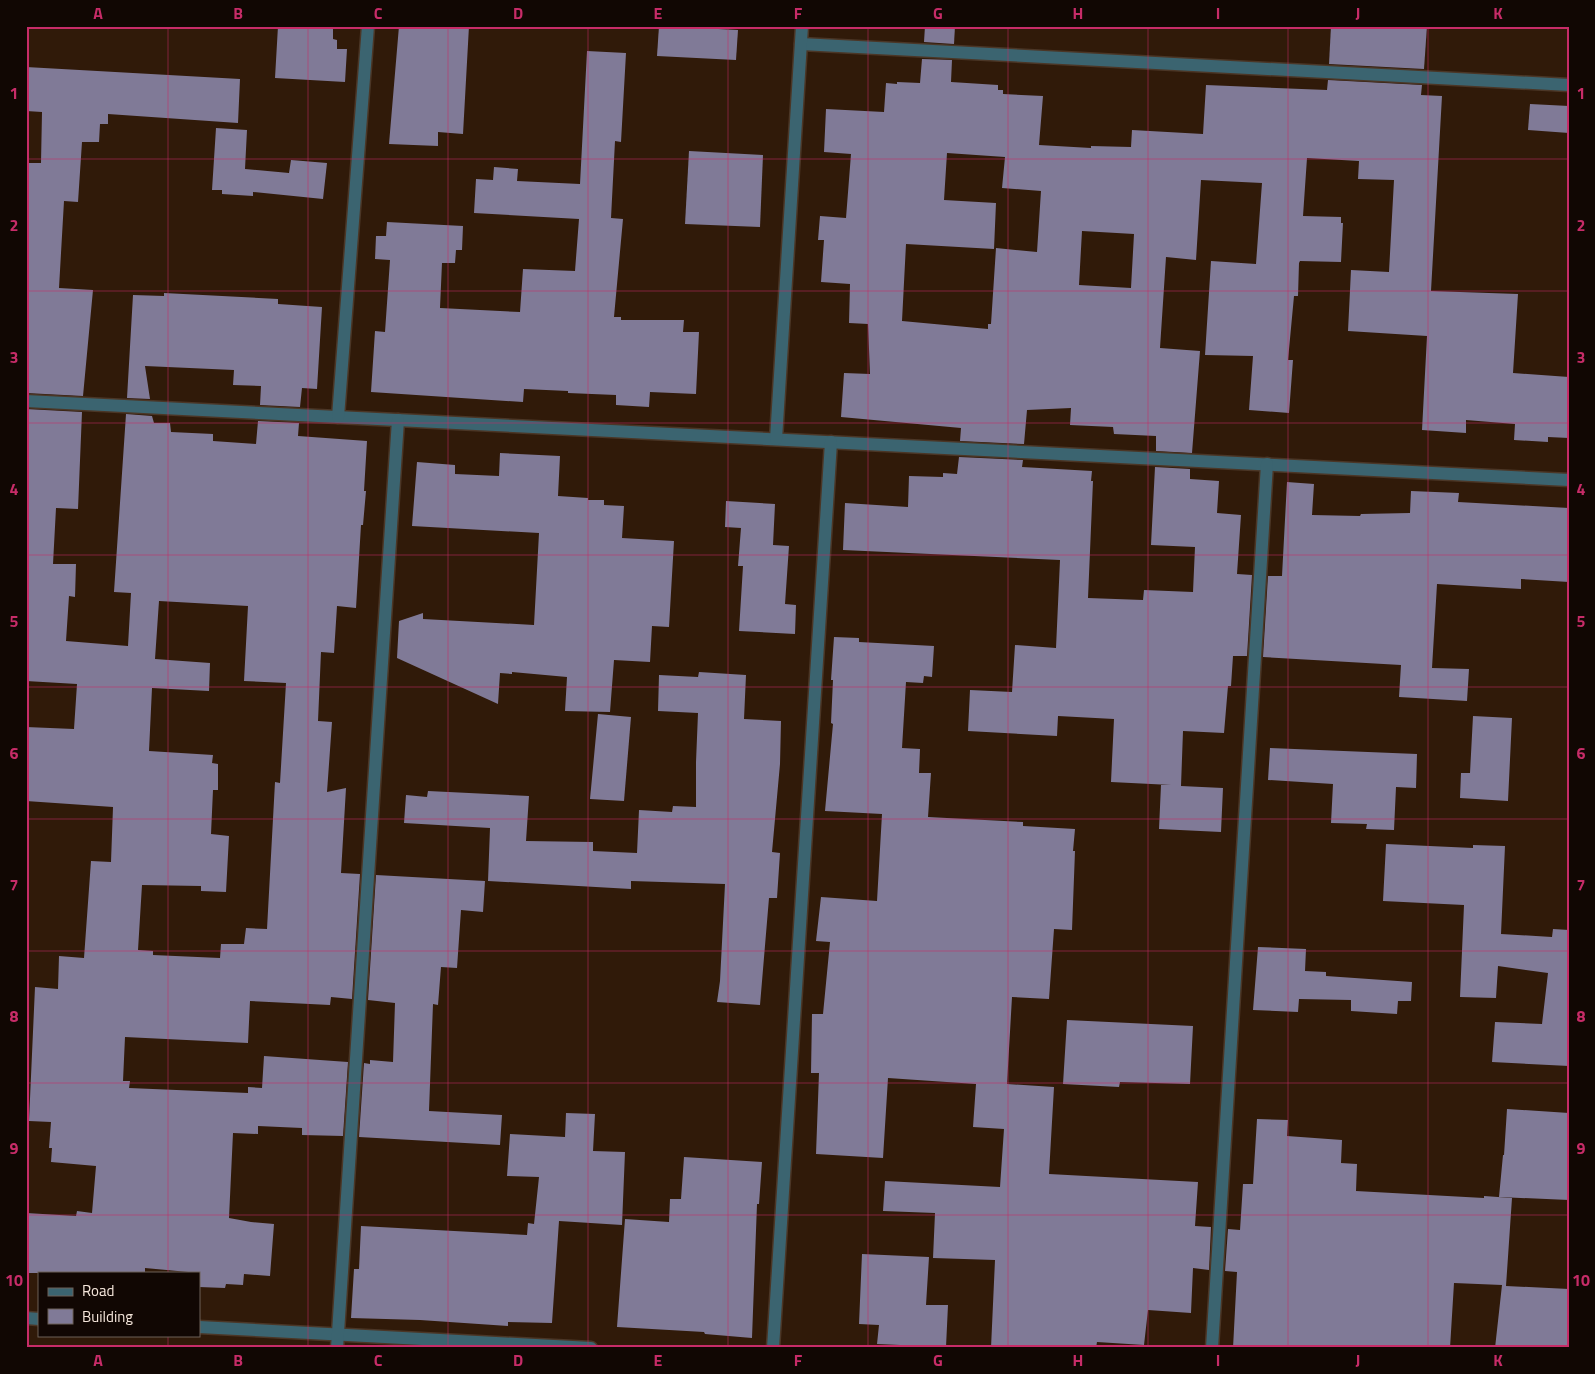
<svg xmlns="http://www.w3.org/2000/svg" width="1595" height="1374" viewBox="0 0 1595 1374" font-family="'Titillium Web',sans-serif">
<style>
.building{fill:#807a97;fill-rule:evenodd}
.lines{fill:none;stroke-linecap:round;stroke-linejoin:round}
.minor-casing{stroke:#4b3626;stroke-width:15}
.minor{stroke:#3b6470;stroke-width:12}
.grid{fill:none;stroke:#c72c68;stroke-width:1;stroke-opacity:0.55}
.neatline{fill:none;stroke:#c72c68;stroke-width:2}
.grid-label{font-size:16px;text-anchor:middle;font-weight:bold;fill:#c72c68}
</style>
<rect width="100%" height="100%" fill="#301a09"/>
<g class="building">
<path d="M 278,26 L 333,26 L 333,39 L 337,40 L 337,49 L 347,49 L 345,82 L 275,78 Z"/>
<path d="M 399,26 L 469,26 L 463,134 L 438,132 L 438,146 L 389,144 Z"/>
<path d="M 659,26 L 738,30 L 736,60 L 657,56 Z"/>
<path d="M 925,26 L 955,26 L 954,44 L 924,42 Z"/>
<path d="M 1331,26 L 1427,26 L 1424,69 L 1329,64 Z"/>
<path d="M 587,51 L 626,53 L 621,142 L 615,141 L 611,218 L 623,219 L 614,317 L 621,317 L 621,320 L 684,320 L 683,332 L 699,332 L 696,394 L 650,392 L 649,407 L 616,405 L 616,395 L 568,393 L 568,391 L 524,389 L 523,402 L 371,392 L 375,331 L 385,332 L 390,260 L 375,259 L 376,236 L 386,236 L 387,222 L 463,226 L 462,250 L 456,250 L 455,263 L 442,263 L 440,308 L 520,312 L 523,269 L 575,271 L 579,219 L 474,213 L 476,179 L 493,180 L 494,167 L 518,169 L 517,181 L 580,184 Z"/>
<path d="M 922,59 L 952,60 L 951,82 L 998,85 L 998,90 L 1003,90 L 1003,94 L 1043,96 L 1039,145 L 1091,148 L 1091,146 L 1131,147 L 1132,130 L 1203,134 L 1206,85 L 1327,90 L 1328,80 L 1422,85 L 1421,95 L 1442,96 L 1431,291 L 1518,294 L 1513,373 L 1569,377 L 1569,438 L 1548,437 L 1548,442 L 1514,440 L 1515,424 L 1466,420 L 1466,433 L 1422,430 L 1427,336 L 1348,331 L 1351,270 L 1389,272 L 1394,180 L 1358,179 L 1359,161 L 1307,158 L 1303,216 L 1341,217 L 1341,223 L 1343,223 L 1341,262 L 1300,261 L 1299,263 L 1298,296 L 1294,296 L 1288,360 L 1293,360 L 1289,413 L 1249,410 L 1253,356 L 1205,355 L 1211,261 L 1256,264 L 1262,183 L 1201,180 L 1196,260 L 1166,257 L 1160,348 L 1200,351 L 1192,453 L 1156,451 L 1156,436 L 1114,434 L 1113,427 L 1070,425 L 1071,408 L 1027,410 L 1024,444 L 960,441 L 961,428 L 841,417 L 844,373 L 870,374 L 868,324 L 849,323 L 850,284 L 821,282 L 824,240 L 818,240 L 820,216 L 846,218 L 851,154 L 824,152 L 826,109 L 884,112 L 886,83 L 897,84 L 897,82 L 920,83 ZM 947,153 L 1005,157 L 1002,188 L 1041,191 L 1037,252 L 996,248 L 991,324 L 988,324 L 988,329 L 902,321 L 906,244 L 994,249 L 996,203 L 944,200 ZM 1082,231 L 1134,234 L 1131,288 L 1079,285 Z"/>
<path d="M 26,67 L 240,79 L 238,123 L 108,114 L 108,124 L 100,124 L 99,142 L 82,142 L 78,202 L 64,201 L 59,288 L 93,290 L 83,396 L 26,393 L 26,163 L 41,163 L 42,112 L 26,111 Z"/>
<path d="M 1530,104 L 1569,106 L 1569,133 L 1528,130 Z"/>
<path d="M 216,128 L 247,130 L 245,169 L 289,173 L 291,160 L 327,163 L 323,199 L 253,192 L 253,196 L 222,194 L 222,190 L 212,190 Z"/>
<path d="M 689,151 L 763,155 L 760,227 L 685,224 Z"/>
<path d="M 164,293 L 278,299 L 278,304 L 322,307 L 317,389 L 302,388 L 300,407 L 260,405 L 261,386 L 233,385 L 234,370 L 145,366 L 150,399 L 127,398 L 133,295 L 164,296 Z"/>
<path d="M 26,409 L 82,412 L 78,509 L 56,508 L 53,564 L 76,564 L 75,597 L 69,596 L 66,641 L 128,646 L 131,593 L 114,592 L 126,414 L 152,416 L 154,423 L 170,423 L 171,432 L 213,434 L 213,441 L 256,444 L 258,421 L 299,423 L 298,436 L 367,441 L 364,491 L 366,491 L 363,525 L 361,525 L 356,608 L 337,606 L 334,653 L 321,652 L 318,721 L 332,722 L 327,792 L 346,788 L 341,873 L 360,874 L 352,999 L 331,997 L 330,1005 L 250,1001 L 248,1043 L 125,1037 L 123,1081 L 130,1081 L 129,1088 L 248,1093 L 248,1087 L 262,1088 L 264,1056 L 348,1062 L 343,1136 L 302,1135 L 302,1128 L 258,1126 L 258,1134 L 233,1133 L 229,1218 L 251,1222 L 274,1224 L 270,1276 L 244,1274 L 243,1285 L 226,1284 L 225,1288 L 199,1287 L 199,1273 L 145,1268 L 145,1273 L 26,1273 L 26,1213 L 76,1216 L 77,1211 L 92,1213 L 96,1166 L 51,1162 L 52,1148 L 49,1148 L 51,1122 L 29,1121 L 35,987 L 58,989 L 59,956 L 84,958 L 91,861 L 111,862 L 113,807 L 26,801 L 26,727 L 74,729 L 77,684 L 26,681 ZM 159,601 L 248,606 L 244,681 L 286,683 L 280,783 L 275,782 L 267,929 L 246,928 L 244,944 L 221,944 L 220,958 L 153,955 L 153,951 L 138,950 L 142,885 L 201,886 L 201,891 L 226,892 L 229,836 L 211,834 L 213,790 L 218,790 L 218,764 L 212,763 L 213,755 L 149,751 L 152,688 L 209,691 L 210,663 L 155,659 Z"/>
<path d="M 500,453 L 560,456 L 558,496 L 588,498 L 588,500 L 604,500 L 604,505 L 624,506 L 622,538 L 674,541 L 669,627 L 652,626 L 650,662 L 614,660 L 610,712 L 565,711 L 567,677 L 512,672 L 512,674 L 500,673 L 498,704 L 397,658 L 399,621 L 423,613 L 423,619 L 534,625 L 539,533 L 412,526 L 417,462 L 455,465 L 455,474 L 499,476 Z"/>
<path d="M 959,457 L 1023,460 L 1022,467 L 1092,471 L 1091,481 L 1093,481 L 1088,598 L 1143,600 L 1144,590 L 1193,592 L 1195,547 L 1151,545 L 1155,467 L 1190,469 L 1190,479 L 1219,481 L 1217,513 L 1241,515 L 1237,574 L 1252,575 L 1247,656 L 1233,656 L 1231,686 L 1228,686 L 1224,733 L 1183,731 L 1181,786 L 1223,788 L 1221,832 L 1159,829 L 1161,785 L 1171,785 L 1111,782 L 1114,719 L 1058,716 L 1057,736 L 968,731 L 970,690 L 1012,692 L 1015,645 L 1056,648 L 1060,560 L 843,550 L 845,503 L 908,507 L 909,476 L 943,477 L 943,473 L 957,474 Z"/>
<path d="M 1287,482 L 1314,484 L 1312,515 L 1360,516 L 1361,514 L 1410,513 L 1411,491 L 1459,493 L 1458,502 L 1569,508 L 1569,582 L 1521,579 L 1521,589 L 1437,584 L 1432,668 L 1469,669 L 1467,701 L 1399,697 L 1401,665 L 1263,657 L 1268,576 L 1282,576 Z"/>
<path d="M 726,501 L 775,504 L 773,545 L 789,546 L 785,604 L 796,605 L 795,634 L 739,631 L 743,566 L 738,566 L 741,528 L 725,527 Z"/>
<path d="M 834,637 L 859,638 L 859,642 L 934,646 L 932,677 L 924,676 L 923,683 L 906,682 L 902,748 L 920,749 L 919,773 L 931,773 L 928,817 L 1023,822 L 1023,826 L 1075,829 L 1073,851 L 1075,851 L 1072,930 L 1054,929 L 1049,999 L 1012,997 L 1007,1084 L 1054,1087 L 1049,1174 L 1198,1182 L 1195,1226 L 1211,1227 L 1209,1270 L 1193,1268 L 1191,1313 L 1148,1310 L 1144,1345 L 1097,1342 L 1096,1348 L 991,1348 L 995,1260 L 933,1258 L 935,1213 L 883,1211 L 885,1181 L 1000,1187 L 1004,1129 L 973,1127 L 976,1084 L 888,1078 L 883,1158 L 816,1154 L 819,1073 L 811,1073 L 812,1014 L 823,1014 L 830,942 L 816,941 L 821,897 L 877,901 L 882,814 L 825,811 L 833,724 L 831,723 L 833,680 L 831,680 Z"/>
<path d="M 699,672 L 746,675 L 744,719 L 781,721 L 780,764 L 772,852 L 780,853 L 777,898 L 769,898 L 760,1005 L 717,1002 L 720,981 L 725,884 L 631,881 L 631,889 L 488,881 L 490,828 L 404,823 L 406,795 L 427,797 L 428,791 L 529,796 L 526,841 L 593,842 L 593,851 L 637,853 L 639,810 L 672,812 L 673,806 L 696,807 L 696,762 L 698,713 L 658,711 L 659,675 L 698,677 Z"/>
<path d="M 598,714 L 631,717 L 624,801 L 590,799 Z"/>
<path d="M 1473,716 L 1512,718 L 1508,801 L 1460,798 L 1461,773 L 1470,773 Z"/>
<path d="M 1270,748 L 1417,754 L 1416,788 L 1396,787 L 1394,830 L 1366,829 L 1367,824 L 1331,823 L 1333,784 L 1268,780 Z"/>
<path d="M 1386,844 L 1473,848 L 1473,845 L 1505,846 L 1501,934 L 1552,937 L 1553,929 L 1569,930 L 1569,1066 L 1492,1062 L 1495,1022 L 1542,1024 L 1548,973 L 1498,966 L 1496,998 L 1460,997 L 1464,905 L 1383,901 Z"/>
<path d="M 376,875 L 485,881 L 483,912 L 461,910 L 457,968 L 441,967 L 438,1005 L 433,1004 L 429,1111 L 502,1115 L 500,1145 L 359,1137 L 364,1063 L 370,1064 L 370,1060 L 393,1062 L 395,1003 L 368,1000 Z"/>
<path d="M 1258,947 L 1306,949 L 1305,971 L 1326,972 L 1326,976 L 1412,982 L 1411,1001 L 1398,1001 L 1397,1014 L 1351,1011 L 1351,1000 L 1299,999 L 1298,1012 L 1253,1010 Z"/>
<path d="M 1067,1020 L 1193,1026 L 1190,1084 L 1120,1082 L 1119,1087 L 1063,1084 Z"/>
<path d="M 1507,1109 L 1569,1113 L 1569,1200 L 1499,1197 L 1503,1155 L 1504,1155 Z"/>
<path d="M 566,1113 L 595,1114 L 593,1151 L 625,1152 L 622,1225 L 559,1221 L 552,1323 L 508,1322 L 508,1326 L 420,1320 L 351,1318 L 354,1269 L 359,1269 L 361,1226 L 527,1235 L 528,1223 L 534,1224 L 539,1177 L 507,1176 L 510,1134 L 565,1137 Z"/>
<path d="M 1257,1119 L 1288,1120 L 1287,1136 L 1342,1140 L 1341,1163 L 1357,1164 L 1356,1191 L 1484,1198 L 1484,1196 L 1512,1198 L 1506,1286 L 1569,1289 L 1569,1348 L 1495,1348 L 1502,1285 L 1454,1283 L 1450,1348 L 1233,1348 L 1237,1272 L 1225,1271 L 1228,1229 L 1240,1230 L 1243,1184 L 1253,1184 Z"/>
<path d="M 684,1157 L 762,1162 L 759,1204 L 757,1204 L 752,1338 L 705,1334 L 704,1332 L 617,1327 L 625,1219 L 669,1222 L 670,1199 L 681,1199 Z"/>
<path d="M 862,1254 L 929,1257 L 926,1305 L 948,1305 L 946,1347 L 877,1344 L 879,1325 L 859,1324 Z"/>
</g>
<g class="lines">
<defs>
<g id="minor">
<path d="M 801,44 L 1569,85"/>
<path d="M 26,401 L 1569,480"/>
<path d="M 338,417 L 368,26"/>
<path d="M 776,439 L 802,26"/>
<path d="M 26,1318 L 39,1319"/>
<path d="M 199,1327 L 591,1348"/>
<path d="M 337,1348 L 398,420"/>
<path d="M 773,1348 L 831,442"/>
<path d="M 1212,1348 L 1267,464"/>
</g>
</defs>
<use href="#minor" class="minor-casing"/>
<use href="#minor" class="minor"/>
</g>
<path class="grid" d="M 168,26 L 168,1273M 308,26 L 308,1348M 448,26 L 448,1348M 588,26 L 588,1348M 728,26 L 728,1348M 868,26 L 868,1348M 1008,26 L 1008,1348M 1148,26 L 1148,1348M 1288,26 L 1288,1348M 1428,26 L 1428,1348M 26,159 L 1569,159M 26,291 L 1569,291M 26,423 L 1569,423M 26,555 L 1569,555M 26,687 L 1569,687M 26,819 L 1569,819M 26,951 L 1569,951M 26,1083 L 1569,1083M 26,1215 L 1569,1215M 168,1335 L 168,1348"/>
<rect width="1595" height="1374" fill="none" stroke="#110703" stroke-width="55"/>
<rect x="38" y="1272" width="162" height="65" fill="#110703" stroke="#6c6059"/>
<rect x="48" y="1288" width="25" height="8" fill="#3b6470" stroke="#6c6059"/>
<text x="82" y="1296" font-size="15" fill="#f4e5da">Road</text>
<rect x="48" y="1309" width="25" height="15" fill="#807a97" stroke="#6c6059"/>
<text x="82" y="1322" font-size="15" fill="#f4e5da">Building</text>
<rect x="28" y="28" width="1540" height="1318" class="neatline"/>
<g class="grid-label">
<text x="98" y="19">A</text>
<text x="238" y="19">B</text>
<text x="378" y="19">C</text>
<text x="518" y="19">D</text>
<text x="658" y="19">E</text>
<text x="798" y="19">F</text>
<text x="938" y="19">G</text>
<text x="1078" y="19">H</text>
<text x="1218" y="19">I</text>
<text x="1358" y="19">J</text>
<text x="1498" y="19">K</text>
<text x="14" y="99">1</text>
<text x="1581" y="99">1</text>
<text x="14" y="231">2</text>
<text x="1581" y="231">2</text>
<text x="14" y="363">3</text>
<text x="1581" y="363">3</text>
<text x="14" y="495">4</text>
<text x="1581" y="495">4</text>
<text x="14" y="627">5</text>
<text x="1581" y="627">5</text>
<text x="14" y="759">6</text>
<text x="1581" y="759">6</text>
<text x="14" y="891">7</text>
<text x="1581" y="891">7</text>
<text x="14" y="1022">8</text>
<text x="1581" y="1022">8</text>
<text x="14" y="1154">9</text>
<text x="1581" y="1154">9</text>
<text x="14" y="1286">10</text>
<text x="1581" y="1286">10</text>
<text x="98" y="1366">A</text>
<text x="238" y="1366">B</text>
<text x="378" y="1366">C</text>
<text x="518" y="1366">D</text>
<text x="658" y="1366">E</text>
<text x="798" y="1366">F</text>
<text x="938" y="1366">G</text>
<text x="1078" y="1366">H</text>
<text x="1218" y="1366">I</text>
<text x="1358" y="1366">J</text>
<text x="1498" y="1366">K</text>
</g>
</svg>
